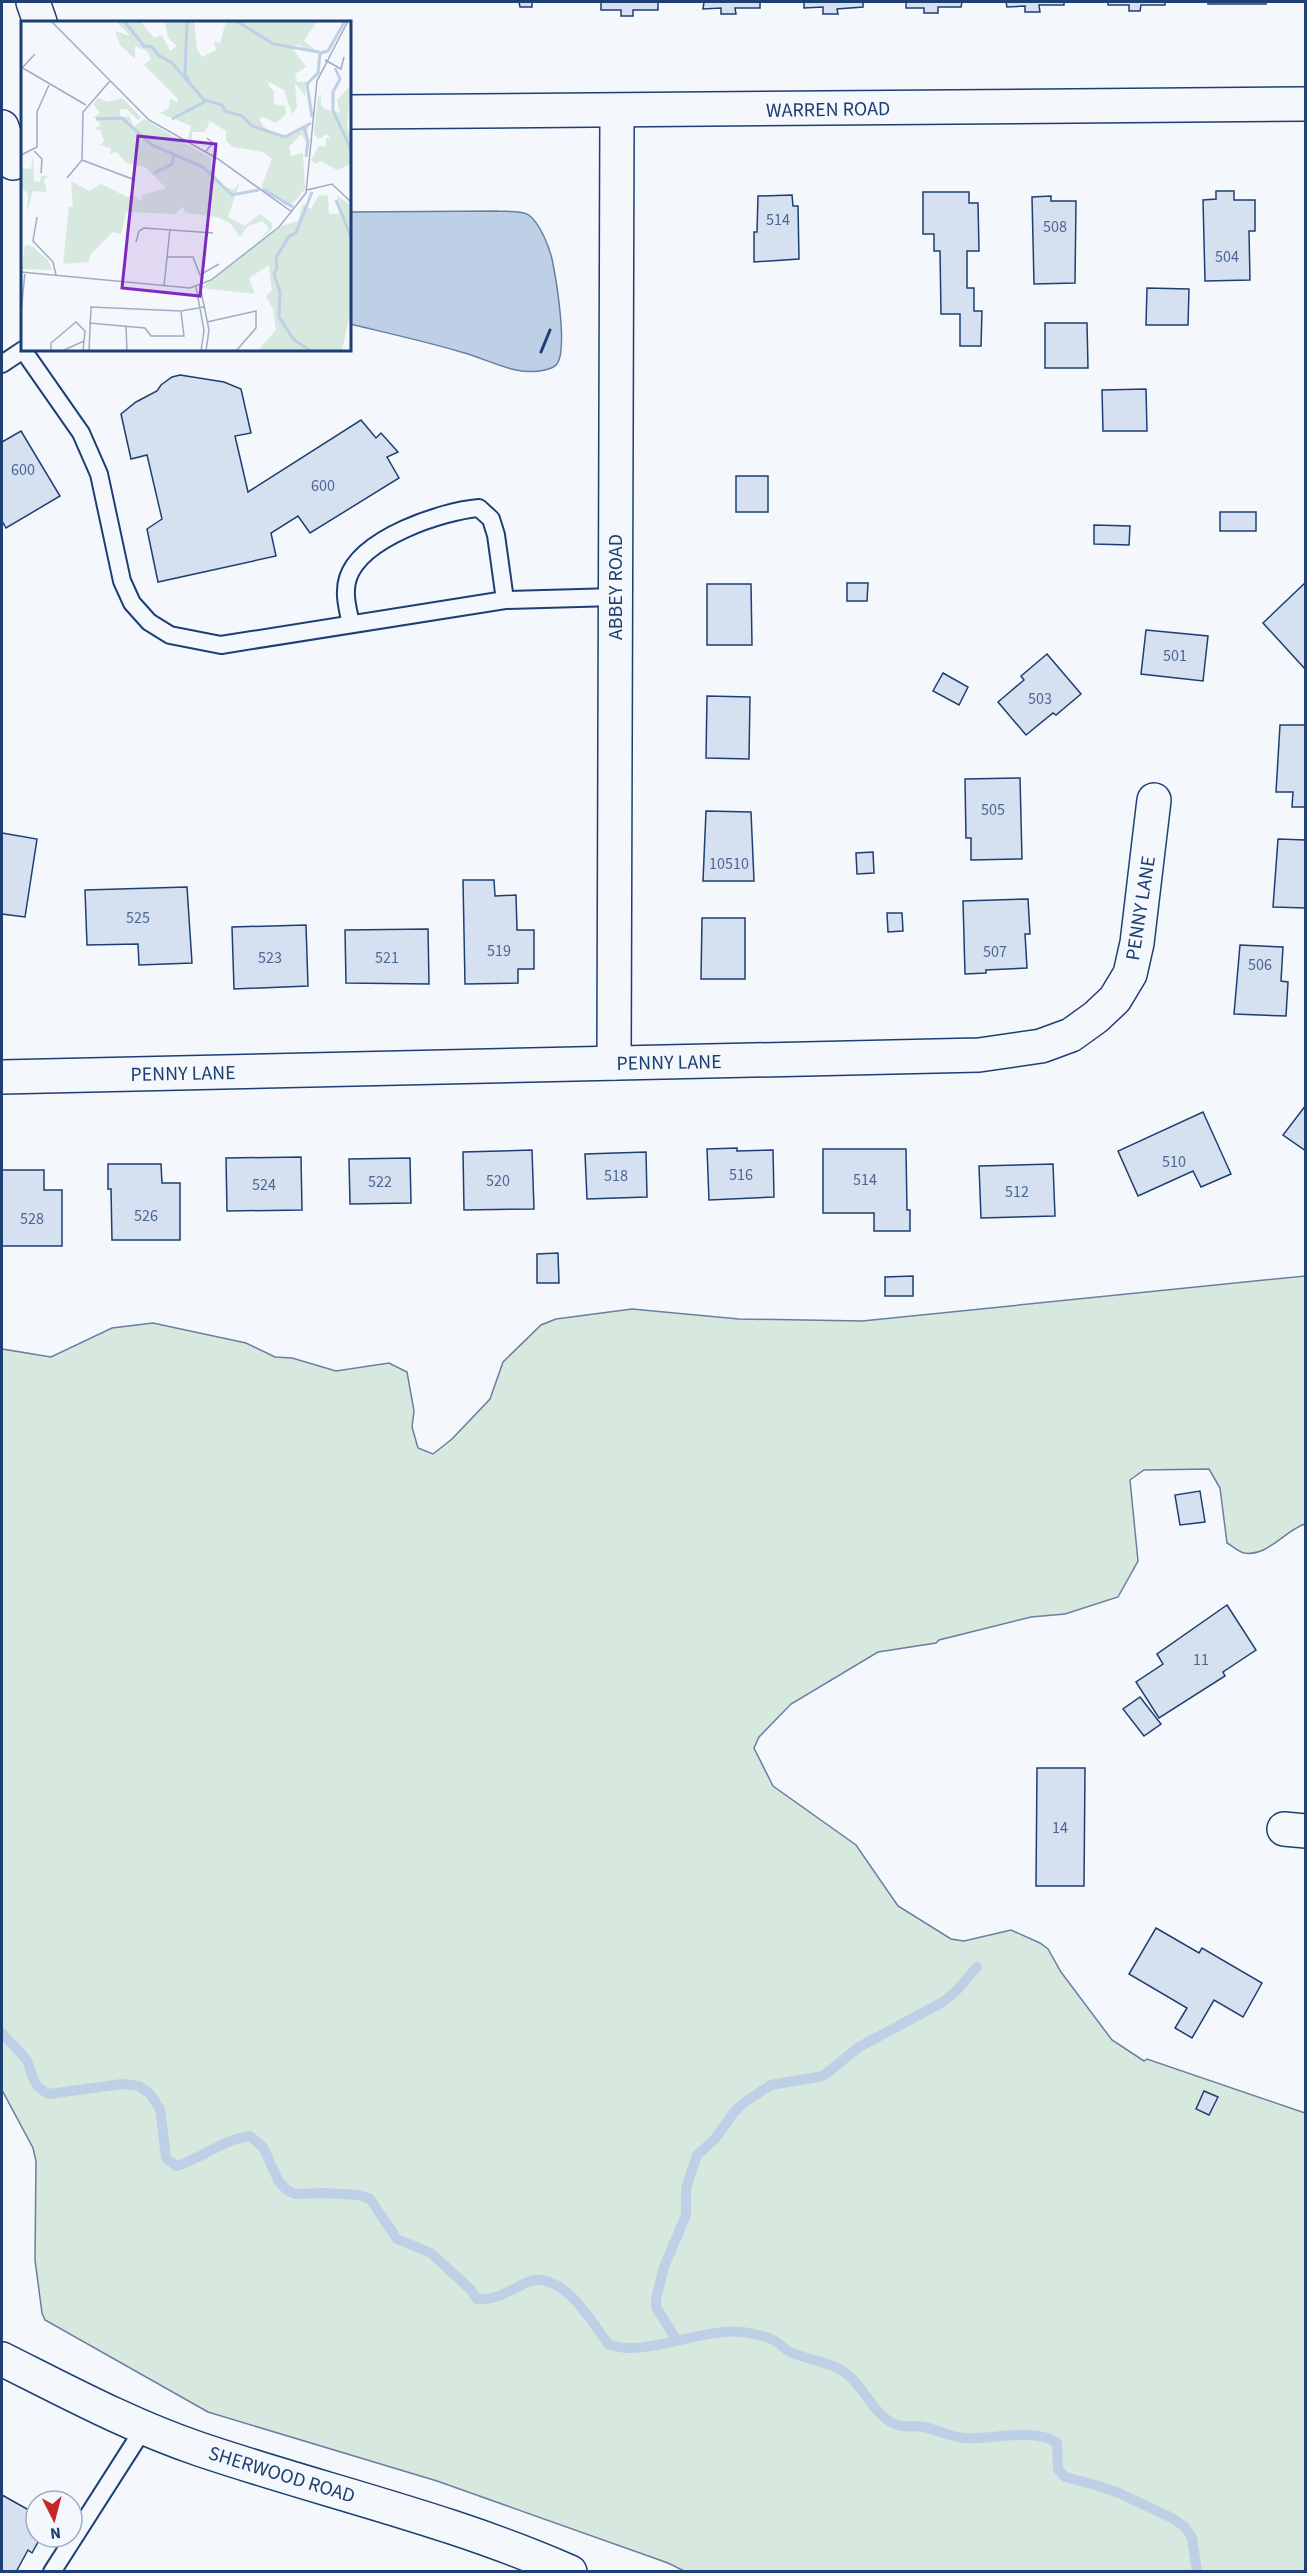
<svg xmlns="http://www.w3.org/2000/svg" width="1307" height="2573" viewBox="0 0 1307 2573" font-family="'Source Sans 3',sans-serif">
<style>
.green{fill:#d7e8df;stroke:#687fa3;stroke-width:1.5}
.water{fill:#bed0e5;stroke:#687fa3;stroke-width:1.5}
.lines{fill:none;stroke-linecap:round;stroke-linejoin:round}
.stream{stroke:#bed0e5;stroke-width:10}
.building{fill:#d5e0f0;stroke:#1d3f73;stroke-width:1.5}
.service-casing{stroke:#1d3f73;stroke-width:20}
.minor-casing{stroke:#1d3f73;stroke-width:36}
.tertiary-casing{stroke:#1d3f73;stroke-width:36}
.service{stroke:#f4f7fb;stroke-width:16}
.minor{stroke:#f4f7fb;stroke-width:33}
.tertiary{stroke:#f4f7fb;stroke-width:33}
.wall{stroke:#1d3f73;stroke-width:3}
.labels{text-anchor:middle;stroke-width:4.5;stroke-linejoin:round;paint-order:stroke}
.number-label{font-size:16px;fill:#4b6792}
.street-label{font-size:20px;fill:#1d3f73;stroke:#f4f7fb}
.inset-river{fill:none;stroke:#bed0e5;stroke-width:3}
.inset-road{fill:none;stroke:#9eadc5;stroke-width:1.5}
.view{fill:#7b2cbf;fill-opacity:0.15;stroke:#7b2cbf;stroke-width:3}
.inset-edge{fill:none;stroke:#1d3f73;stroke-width:3}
</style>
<rect width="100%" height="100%" fill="#f4f7fb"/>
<path class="green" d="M 1305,1276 L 1305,1524 C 1285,1530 1268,1557 1244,1553 C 1239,1552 1232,1546 1227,1543 L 1220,1488 L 1209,1469 L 1144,1470 L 1130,1480 L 1138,1561 L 1118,1597 L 1065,1614 L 1031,1617 L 939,1640 L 936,1643 L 878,1652 L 791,1704 L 759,1737 L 754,1748 L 773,1786 L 856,1845 L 898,1906 L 951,1939 L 964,1941 L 1011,1930 L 1040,1943 L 1048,1949 L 1061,1972 L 1112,2040 L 1144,2061 L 1147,2059 L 1305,2113 L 1305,2571 L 684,2571 L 668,2563 L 437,2481 L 208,2412 L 45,2320 L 42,2313 L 35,2260 L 36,2161 L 33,2148 L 2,2090 L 2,1349 L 51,1357 L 112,1328 L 153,1323 L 246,1343 L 275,1357 L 292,1358 L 336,1371 L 389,1363 L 407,1372 L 414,1411 L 412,1427 L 418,1448 L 433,1454 L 452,1439 L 490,1399 L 503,1362 L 541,1325 L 556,1319 L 632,1309 L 739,1319 L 862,1321 Z"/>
<path class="water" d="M 497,211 C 506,212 522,210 529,215 C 540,224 549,246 552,259 C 556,278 568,349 557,364 C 555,367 549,369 545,370 C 516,377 488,359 461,352 C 424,341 387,333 350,324 L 350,212 Z"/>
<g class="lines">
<g class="stream">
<path d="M 2,2033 C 9,2042 23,2053 28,2063 C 34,2078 32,2086 49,2094 L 122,2084 L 139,2086 L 150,2094 L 160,2109 L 166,2158 L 176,2166 C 202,2159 223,2139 250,2136 L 263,2147 L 279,2182 L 287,2190 L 295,2194 L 323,2193 L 359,2195 L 370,2199 L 397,2239 L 431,2253 L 470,2289 L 477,2299 C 492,2301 502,2294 516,2288 C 524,2284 533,2278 542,2280 C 572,2286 591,2321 608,2344 C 642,2359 703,2327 742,2332 C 751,2333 765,2336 773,2340 C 780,2343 785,2350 792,2353 C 811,2361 835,2362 850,2377 C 866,2391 876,2418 897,2425 C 906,2428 916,2425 924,2427 C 938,2430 950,2437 964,2438 C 990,2440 1036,2427 1057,2443 L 1058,2469 L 1065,2477 L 1099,2486 L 1119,2493 L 1172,2518 L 1185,2527 L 1192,2538 L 1197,2572"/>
<path d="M 677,2341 L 656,2307 L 656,2299 L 664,2267 L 686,2215 L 686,2188 L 697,2155 L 714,2140 L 734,2112 L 746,2101 L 771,2085 L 823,2076 L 859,2047 L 943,2002 L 957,1990 L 977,1967"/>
</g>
</g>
<g class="building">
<path d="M 519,2 L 532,2 L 532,7 L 520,7 Z"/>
<path d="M 601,2 L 658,2 L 658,10 L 633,10 L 633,16 L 621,16 L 621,10 L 601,10 Z"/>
<path d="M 704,2 L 760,2 L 760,8 L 735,8 L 736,14 L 721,14 L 721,8 L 703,9 Z"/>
<path d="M 804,2 L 863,2 L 863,7 L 837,9 L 838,14 L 823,14 L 823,7 L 804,8 Z"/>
<path d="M 906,2 L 962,2 L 961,7 L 938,7 L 938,13 L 924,13 L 924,8 L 906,8 Z"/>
<path d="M 1006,2 L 1064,2 L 1064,5 L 1039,5 L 1040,12 L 1025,12 L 1025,6 L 1007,7 Z"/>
<path d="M 1108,2 L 1165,2 L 1165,5 L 1141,5 L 1140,11 L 1129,11 L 1129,5 L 1108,5 Z"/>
<rect x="1208" y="2" width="58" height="2"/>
<path d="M 1216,191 L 1234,191 L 1234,200 L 1255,200 L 1255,231 L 1249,231 L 1250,280 L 1205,281 L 1203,200 L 1216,199 Z"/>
<path d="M 923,192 L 969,192 L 969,203 L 978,203 L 979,251 L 967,251 L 967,288 L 974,288 L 974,311 L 982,311 L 981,346 L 960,346 L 960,314 L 941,314 L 940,251 L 934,251 L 934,234 L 923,234 Z"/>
<path d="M 792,195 L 793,206 L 798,206 L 799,259 L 754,262 L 754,232 L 757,232 L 758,196 Z"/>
<path d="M 1051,196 L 1051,201 L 1076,201 L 1075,283 L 1034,284 L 1032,197 Z"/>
<path d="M 1147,288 L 1189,289 L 1188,325 L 1146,325 Z"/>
<path d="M 1045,323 L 1087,323 L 1088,368 L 1045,368 Z"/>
<path d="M 180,375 L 224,382 L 241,389 L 251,433 L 235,436 L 248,492 L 361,420 L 376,438 L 381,433 L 398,452 L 387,457 L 399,478 L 310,533 L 298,516 L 271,533 L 276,556 L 158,582 L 147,529 L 162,519 L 147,455 L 131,459 L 121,414 L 136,402 L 157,391 L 161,385 L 172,377 Z"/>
<path d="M 1146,389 L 1147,431 L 1103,431 L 1102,390 Z"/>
<path d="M 21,431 L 60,496 L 6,528 L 2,521 L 2,442 Z"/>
<rect x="736" y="476" width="32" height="36"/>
<rect x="1220" y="512" width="36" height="19"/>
<path d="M 1094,525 L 1130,526 L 1129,545 L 1094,544 Z"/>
<path d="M 1306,582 L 1306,670 L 1263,623 Z"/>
<path d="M 847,583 L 868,583 L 867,601 L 847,601 Z"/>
<path d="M 707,584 L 751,584 L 752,645 L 707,645 Z"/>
<path d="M 1146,630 L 1208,636 L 1203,681 L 1141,674 Z"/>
<path d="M 1047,654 L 1081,694 L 1056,715 L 1053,713 L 1026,735 L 998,702 L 1024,680 L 1021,676 Z"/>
<path d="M 943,673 L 968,687 L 959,705 L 933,691 Z"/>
<path d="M 707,696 L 750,697 L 749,759 L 706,758 Z"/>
<path d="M 1280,725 L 1306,725 L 1306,807 L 1292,807 L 1293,792 L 1276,792 Z"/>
<path d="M 1020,778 L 1022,859 L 971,860 L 971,838 L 966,838 L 965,779 Z"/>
<path d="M 706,811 L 751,812 L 754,881 L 703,881 Z"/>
<path d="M 2,833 L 37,839 L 25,917 L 2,914 Z"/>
<path d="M 1278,839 L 1306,840 L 1306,908 L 1273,907 Z"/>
<path d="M 873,852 L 874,873 L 857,874 L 856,853 Z"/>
<path d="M 463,880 L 494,880 L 495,896 L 516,895 L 517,930 L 534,930 L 534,969 L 518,969 L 518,983 L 465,984 Z"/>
<path d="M 187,887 L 192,963 L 139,965 L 138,944 L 87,945 L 85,890 Z"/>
<path d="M 1028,899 L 1030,934 L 1025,934 L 1027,968 L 986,970 L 986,973 L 965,974 L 963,901 Z"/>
<path d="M 887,913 L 902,913 L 903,931 L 888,932 Z"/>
<path d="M 702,918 L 745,918 L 745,979 L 701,979 Z"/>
<path d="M 306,925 L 308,986 L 234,989 L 232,927 Z"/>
<path d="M 428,929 L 429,984 L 346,983 L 345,930 Z"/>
<path d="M 1240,945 L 1283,947 L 1281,981 L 1288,982 L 1286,1016 L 1234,1014 Z"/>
<path d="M 1306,1105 L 1306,1151 L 1283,1135 Z"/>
<path d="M 1203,1112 L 1231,1174 L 1201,1187 L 1193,1171 L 1138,1196 L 1118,1151 Z"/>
<path d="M 737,1148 L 737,1151 L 773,1150 L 774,1197 L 709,1200 L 707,1149 Z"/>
<path d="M 823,1149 L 906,1149 L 907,1210 L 910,1210 L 910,1231 L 874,1231 L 874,1213 L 823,1213 Z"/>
<path d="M 532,1150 L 534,1209 L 464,1210 L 463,1152 Z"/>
<path d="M 646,1152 L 647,1197 L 587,1199 L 585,1154 Z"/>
<path d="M 301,1157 L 302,1210 L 227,1211 L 226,1158 Z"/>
<path d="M 410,1158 L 411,1203 L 350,1204 L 349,1159 Z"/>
<path d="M 108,1164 L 161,1164 L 162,1183 L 180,1183 L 180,1240 L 112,1240 L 111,1189 L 108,1189 Z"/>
<path d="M 1053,1164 L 1055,1216 L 981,1218 L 979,1166 Z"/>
<path d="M 2,1170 L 44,1170 L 44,1190 L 62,1190 L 62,1246 L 2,1246 Z"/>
<path d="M 558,1253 L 559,1283 L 537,1283 L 537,1254 Z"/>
<path d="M 913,1276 L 913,1296 L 885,1296 L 885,1277 Z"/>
<path d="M 1200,1491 L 1205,1522 L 1180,1525 L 1175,1495 Z"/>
<path d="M 1227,1605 L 1256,1650 L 1223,1672 L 1225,1676 L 1159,1718 L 1136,1682 L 1163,1664 L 1157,1654 Z"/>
<path d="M 1140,1697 L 1161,1724 L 1144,1736 L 1123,1709 Z"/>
<path d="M 1037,1768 L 1085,1768 L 1084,1886 L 1036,1886 Z"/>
<path d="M 1156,1928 L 1199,1953 L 1202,1948 L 1262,1983 L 1243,2017 L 1214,2000 L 1192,2038 L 1175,2028 L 1187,2008 L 1129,1974 Z"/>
<path d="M 1204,2091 L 1218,2097 L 1209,2115 L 1196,2109 Z"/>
<path d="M 2,2495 L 36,2514 L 36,2537 L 41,2537 L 32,2553 L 28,2550 L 16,2572 L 2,2572 Z"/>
</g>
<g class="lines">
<defs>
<g id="service">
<path d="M 2,364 L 23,350 L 81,433 L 99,474 L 122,581 L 132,603 L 149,622 L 170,635 L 221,645 L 505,600 L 615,597"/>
<path d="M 351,624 C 348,610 343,593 348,578 C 361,538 442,511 479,508 L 491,519 L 496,535 L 505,600"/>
<path d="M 52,2572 L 144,2428"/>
</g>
<g id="minor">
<path d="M 614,1063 L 617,112"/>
<path d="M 2,1077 L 979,1055 L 1041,1046 L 1071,1035 L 1096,1017 L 1115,999 L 1130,974 L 1137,943 L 1154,800"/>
<path d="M 1284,1829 L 1306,1831"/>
<path d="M 2,2359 C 66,2391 131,2426 199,2449 C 323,2491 450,2519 570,2572"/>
</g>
<g id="tertiary">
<path d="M 33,2 L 40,22"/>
<path d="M 350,112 L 1306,104"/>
<path d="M 2,127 L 13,163"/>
</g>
</defs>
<use href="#service" class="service-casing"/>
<use href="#minor" class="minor-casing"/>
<use href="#tertiary" class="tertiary-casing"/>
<use href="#service" class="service"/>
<use href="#minor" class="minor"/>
<use href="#tertiary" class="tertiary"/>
<path class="wall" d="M 541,352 L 550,330"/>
</g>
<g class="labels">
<g class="number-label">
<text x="778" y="225">514</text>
<text x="1055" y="232">508</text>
<text x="1227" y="262">504</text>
<text x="23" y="475">600</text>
<text x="323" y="491">600</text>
<text x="1175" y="661">501</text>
<text x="1040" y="704">503</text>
<text x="993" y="815">505</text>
<text x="729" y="869">10510</text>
<text x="138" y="923">525</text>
<text x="499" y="956">519</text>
<text x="995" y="957">507</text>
<text x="270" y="963">523</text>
<text x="387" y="963">521</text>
<text x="1260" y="970">506</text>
<text x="1174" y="1167">510</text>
<text x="741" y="1180">516</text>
<text x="616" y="1181">518</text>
<text x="865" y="1185">514</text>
<text x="498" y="1186">520</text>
<text x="380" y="1187">522</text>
<text x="264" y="1190">524</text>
<text x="1017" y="1197">512</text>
<text x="146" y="1221">526</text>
<text x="32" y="1224">528</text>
<text x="1201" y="1665">11</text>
<text x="1060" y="1833">14</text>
</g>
<g class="street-label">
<text transform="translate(828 109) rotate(-1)" y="7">WARREN ROAD</text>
<text transform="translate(615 587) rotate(-90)" y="7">ABBEY ROAD</text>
<text transform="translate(1140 908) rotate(-81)" y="7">PENNY LANE</text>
<text transform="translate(669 1062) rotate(-1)" y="7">PENNY LANE</text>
<text transform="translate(183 1073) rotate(-1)" y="7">PENNY LANE</text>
<text transform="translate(282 2474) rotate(17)" y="7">SHERWOOD ROAD</text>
</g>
</g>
<g transform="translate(21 21)">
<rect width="330" height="330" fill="#f4f7fb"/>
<path d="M 95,0 L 119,0 L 133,17 L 141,14 L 149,30 L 156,25 L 147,17 L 144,0 L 173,0 L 176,28 L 181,36 L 195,29 L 193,20 L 199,22 L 205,0 L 296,0 L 283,20 L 293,28 L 289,31 L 277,23 L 271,27 L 285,46 L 274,53 L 276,61 L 285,60 L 284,75 L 274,62 L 276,87 L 271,93 L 263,69 L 248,61 L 247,64 L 253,70 L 253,83 L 264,85 L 265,93 L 255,102 L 242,96 L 238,98 L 243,106 L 263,118 L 288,104 L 285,121 L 280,113 L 268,126 L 270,135 L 282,132 L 284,168 L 273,181 L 265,185 L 240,167 L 251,138 L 242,131 L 212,126 L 205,120 L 205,110 L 189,100 L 184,111 L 171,111 L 171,121 L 167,118 L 170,105 L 139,92 L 148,87 L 149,78 L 157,81 L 157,78 L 123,44 L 130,38 L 126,30 L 114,25 L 114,38 L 99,24 L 94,10 L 109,15 ZM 330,64 L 326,106 L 330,117 L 330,143 L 316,149 L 299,140 L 294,143 L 290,139 L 298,125 L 305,126 L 305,117 L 309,119 L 307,113 L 297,118 L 293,112 L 297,76 L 300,73 L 300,85 L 306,89 L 319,92 L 316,79 ZM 77,77 L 87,81 L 101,77 L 120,96 L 117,99 L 105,88 L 99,88 L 99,96 L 108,95 L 113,106 L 123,98 L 190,137 L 190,148 L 201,165 L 213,169 L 219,160 L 207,196 L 224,205 L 239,193 L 251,202 L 251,208 L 237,220 L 248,208 L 242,200 L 227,205 L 219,216 L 209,202 L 196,196 L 164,192 L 162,186 L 154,193 L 105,191 L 100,213 L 92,211 L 70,233 L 67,241 L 42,243 L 48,186 L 52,185 L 50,160 L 68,170 L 80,163 L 106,176 L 115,175 L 119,181 L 122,174 L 145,167 L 124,146 L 105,142 L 96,131 L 89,133 L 90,127 L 79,124 L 83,120 L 80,109 L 73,108 L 80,104 L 73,96 L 79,92 L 72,83 ZM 12,134 L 13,160 L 19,161 L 20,155 L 27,155 L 23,159 L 26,171 L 12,170 L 6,191 L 7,173 L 0,166 L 0,147 L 10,148 ZM 298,174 L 307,175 L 308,193 L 318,193 L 316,175 L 330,184 L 330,287 L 321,330 L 236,330 L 255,309 L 252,288 L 245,275 L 251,269 L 248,244 L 228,257 L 234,273 L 180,267 L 261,205 L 277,200 L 282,183 L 290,188 ZM 4,224 L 11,225 L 27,239 L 31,249 L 1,248 Z" fill="#d7e8df"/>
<path class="inset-river" d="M 103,0 L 123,25 L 131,26 L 137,34 L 151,42 L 183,79 L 201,84 L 204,90 L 221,95 L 231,105 L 264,116 L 290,102M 166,0 L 164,52 L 169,62M 215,0 L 253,23 L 298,31M 314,47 L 319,58 L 312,71 L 312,89 L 330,129M 291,96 L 286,63 L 297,52 L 299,32 L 307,30 L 324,0M 75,98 L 101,97 L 131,124 L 182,146 L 211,174 L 238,169M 151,98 L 185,80M 283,106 L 287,120 L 285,136M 133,152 L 151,143 L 153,133M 242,168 L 272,186M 315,179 L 330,216M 290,330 L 273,319 L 258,296 L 259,271 L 253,253 L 256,248 L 255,237 L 268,215 L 275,212 L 291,171"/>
<path class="inset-road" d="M 30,0 L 128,99 L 197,138 L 271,191M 304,39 L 320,48 L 323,36M 0,46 L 65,84M 1,47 L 14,33M 13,130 L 21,138 L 20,152M 185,130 L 192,122 L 186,117M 0,134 L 16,126 L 16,91 L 28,64M 61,139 L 114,159M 46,157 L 61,139 L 62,91 L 89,60M 286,169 L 311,163 L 330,181M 16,196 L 12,220 L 32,241 L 35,254M 115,221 L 118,210 L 123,207 L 192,212M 146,236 L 172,236 L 179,254 L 198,243M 0,251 L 169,267 L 190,259 L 258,206 L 285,172 L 296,60 L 327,0M 143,265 L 149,208M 179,265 L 188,309 L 185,330M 175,266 L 183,309 L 180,330M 0,293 L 4,251M 186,301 L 235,290 L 235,307 L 215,330M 68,302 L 124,307 L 130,315 L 163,315 L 160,291M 105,305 L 106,330M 30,330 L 30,322 L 55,301 L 64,310 L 62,330M 41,330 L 63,320M 68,330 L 70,286 L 160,290 L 183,286"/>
<path class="view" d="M 117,115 L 195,123 L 179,275 L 101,267 Z"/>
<rect width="330" height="330" class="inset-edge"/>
</g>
<rect width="1307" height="2573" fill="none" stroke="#1d3f73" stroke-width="6"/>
<g transform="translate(54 2519) rotate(174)"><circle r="28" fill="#f4f7fb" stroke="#9eadc5" stroke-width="1.5"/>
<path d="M0-4.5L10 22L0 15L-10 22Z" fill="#c62828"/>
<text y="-9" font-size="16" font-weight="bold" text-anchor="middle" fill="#1d3f73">N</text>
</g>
</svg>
